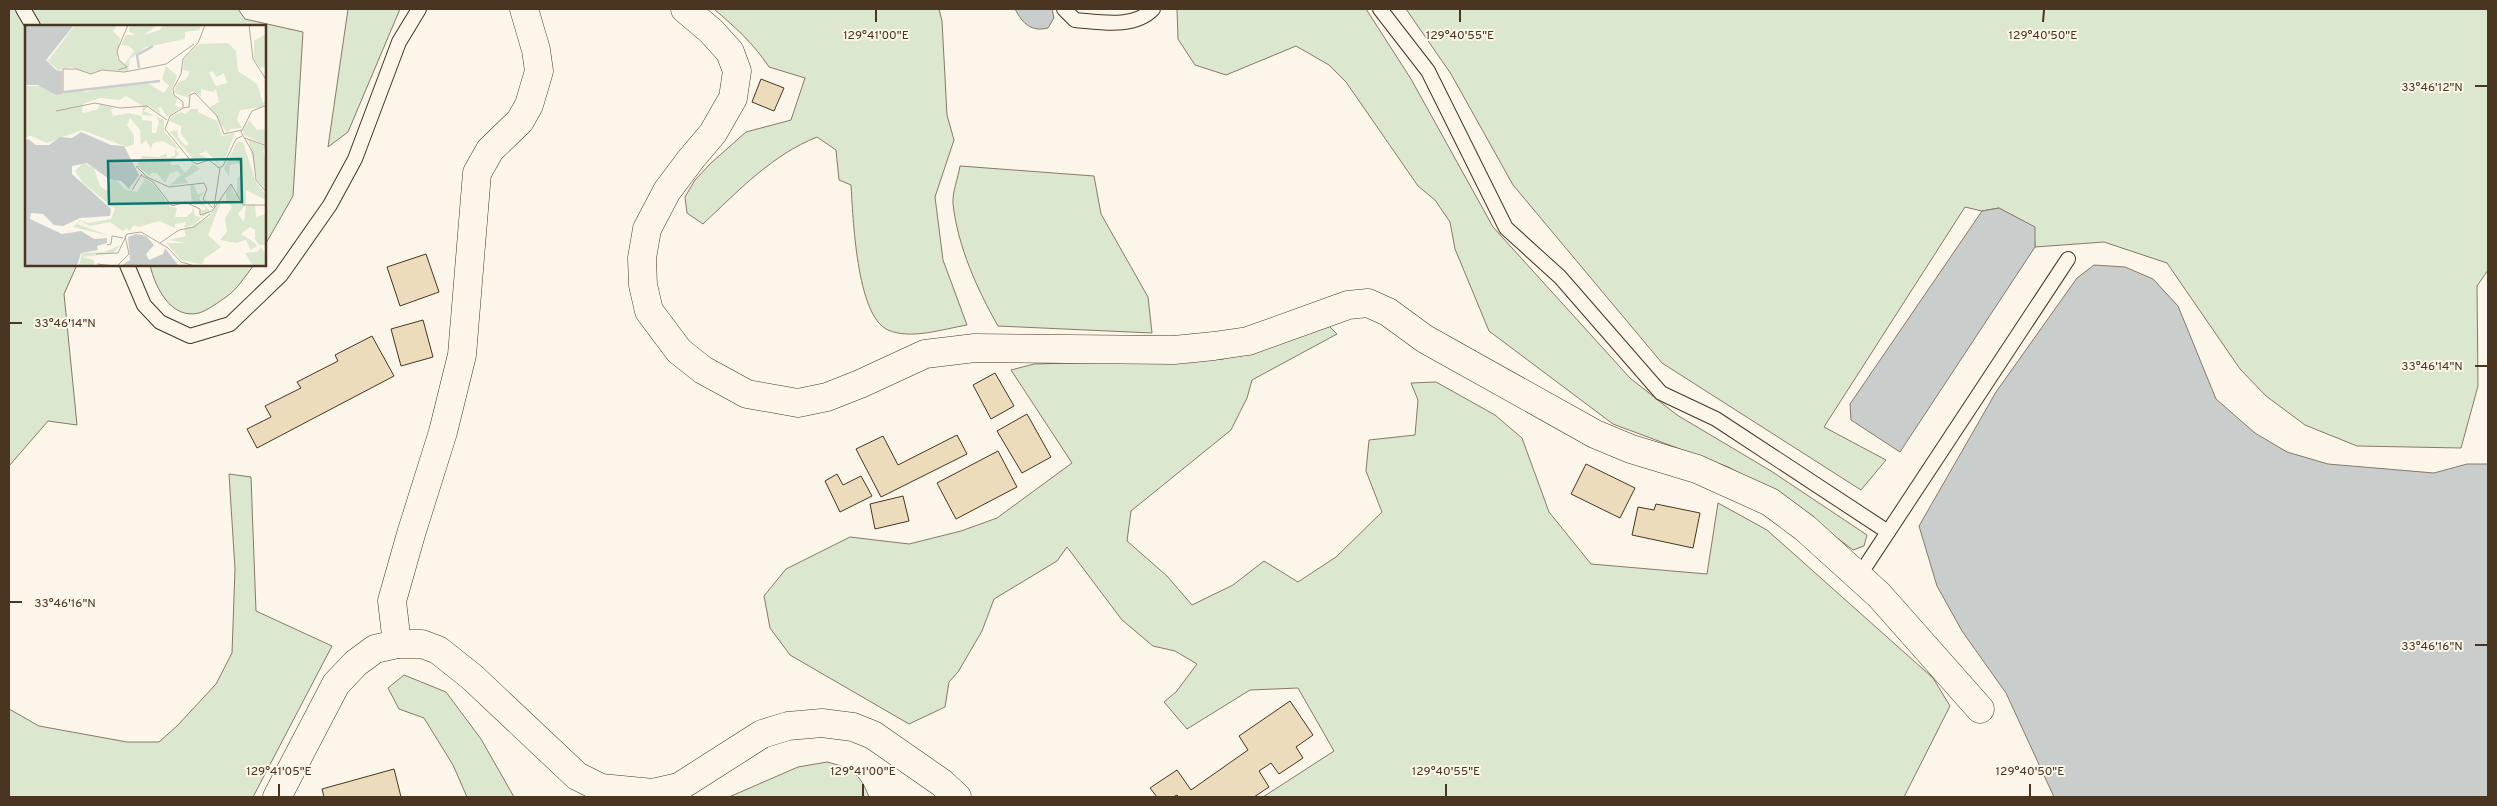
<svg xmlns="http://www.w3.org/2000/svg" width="2497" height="806" viewBox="0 0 2497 806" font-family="Overpass,sans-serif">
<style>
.green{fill:#dce7d0;stroke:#887966}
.water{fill:#c9cecd;stroke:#887966}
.building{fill:#ecdcbc;stroke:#4a3520}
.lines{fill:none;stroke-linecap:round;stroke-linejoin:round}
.service-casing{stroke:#4a3520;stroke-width:16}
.minor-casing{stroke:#4a3520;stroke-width:29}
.service{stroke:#fbf6e9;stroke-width:14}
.minor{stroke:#fbf6e9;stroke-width:28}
.ticks{fill:none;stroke:#4a3520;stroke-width:2}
.inset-river{fill:none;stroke:#c9cecd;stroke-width:2.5}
.inset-road{fill:none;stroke:#b4a999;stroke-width:1}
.view{fill:#0f766e;fill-opacity:0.15;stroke:#0f766e;stroke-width:2.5}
.inset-edge{fill:none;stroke:#4a3520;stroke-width:2.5}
.ticks-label{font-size:12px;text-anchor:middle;fill:#4a3520;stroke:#fbf6e9;stroke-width:4;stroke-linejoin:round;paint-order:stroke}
</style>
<rect width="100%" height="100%" fill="#fbf6e9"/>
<g class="green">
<path d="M 9,9 L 238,9 L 245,19 L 303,32 L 293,196 L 265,245 L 265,26 L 26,26 L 26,265 L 77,265 L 64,294 L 77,425 L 48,421 L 9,466 Z"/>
<path d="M 348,9 L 400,9 L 348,132 L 328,147 Z"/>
<path d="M 714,9 L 939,9 L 942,21 L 947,115 L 954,140 L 935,197 L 943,260 L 967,325 C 943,329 911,340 888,330 C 856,316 853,215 851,185 L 839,180 L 836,150 L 817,137 C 772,155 738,191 703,224 L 687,213 L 685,197 L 695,180 L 711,163 L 746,132 L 791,120 L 805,78 L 769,67 C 754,44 735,27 714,9 Z"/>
<path d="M 1177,9 L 1366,9 L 1411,79 L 1493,227 L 1630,378 L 1677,415 L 1771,471 L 1867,535 L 1864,546 L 1853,550 L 1786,499 L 1728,467 L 1613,424 L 1489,331 L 1455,249 L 1450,222 L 1435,200 L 1418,186 L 1346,82 L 1329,65 L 1296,46 L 1226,75 L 1195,65 L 1178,39 Z"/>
<path d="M 1406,9 L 2488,9 L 2488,270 L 2477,286 L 2478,386 L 2461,448 L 2357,446 L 2305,425 L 2266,396 L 2240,369 L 2167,263 L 2104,242 L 2035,247 L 2034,227 L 1999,208 L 1982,211 L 1965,207 L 1824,427 L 1886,460 L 1861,490 L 1662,363 L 1513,185 L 1451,74 Z"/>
<path d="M 960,166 L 1094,176 L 1101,214 L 1148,297 L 1152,333 L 998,326 C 977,289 958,247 953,204 C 952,193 958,178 960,166 Z"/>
<path d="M 150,265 L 254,265 C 246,275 237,290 226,297 C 219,302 208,310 199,313 C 171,320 155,287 150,265 Z"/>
<path d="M 1327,324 L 1337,334 L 1252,380 L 1247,398 L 1231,430 L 1131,511 L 1127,541 L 1167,576 L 1192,605 L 1233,585 L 1264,561 L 1298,582 L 1336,557 L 1382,512 L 1366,471 L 1369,440 L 1415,435 L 1418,400 L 1411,383 L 1436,382 L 1495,415 L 1522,438 L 1549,512 L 1591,564 L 1707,574 L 1718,503 L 1767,530 L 1933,678 L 1950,706 L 1904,797 L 1263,797 L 1334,751 L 1298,688 L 1250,690 L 1187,729 L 1164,702 L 1176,692 L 1197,664 L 1175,651 L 1153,646 L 1122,620 L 1067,547 L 1057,561 L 994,599 L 982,631 L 958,672 L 949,682 L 945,707 L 909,724 L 790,655 L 770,628 L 764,596 L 786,569 L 850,537 L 909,544 L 961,531 L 997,518 L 1072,463 L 1011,370 L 1034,364 L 1223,359 Z"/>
<path d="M 229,474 L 251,477 L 256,611 L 332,646 L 253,797 L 9,797 L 9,709 L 39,726 L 127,742 L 159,742 L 177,726 L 216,684 L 232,653 L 235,569 Z"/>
<path d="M 404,675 L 446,692 L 481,739 L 514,797 L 467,797 L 453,765 L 424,718 L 399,709 L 388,688 Z"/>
<path d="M 827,762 C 851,768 860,773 869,797 L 729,797 L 798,767 Z"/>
</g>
<g class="water">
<path d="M 1015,9 L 1052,9 L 1054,18 L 1048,28 C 1031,32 1023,24 1015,9 Z"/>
<path d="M 1999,208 L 2035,227 L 2035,247 L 1900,452 L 1851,420 L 1850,404 L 1982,211 Z"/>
<path d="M 2094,265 L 2125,267 L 2153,279 L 2178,306 L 2216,399 L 2255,433 L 2287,452 L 2328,464 L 2434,473 L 2467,464 L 2488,464 L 2488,797 L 2054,797 L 2006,693 L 1962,631 L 1937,586 L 1919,526 L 1996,392 L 2077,278 Z"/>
</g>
<g class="building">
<path d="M 761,79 L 784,88 L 774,111 L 752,102 Z"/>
<path d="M 426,254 L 439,292 L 400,306 L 387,267 Z"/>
<path d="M 423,320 L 433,357 L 401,366 L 391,329 Z"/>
<path d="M 372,336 L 394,376 L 257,448 L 247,429 L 271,417 L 265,406 L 301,388 L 297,382 L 338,361 L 335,355 Z"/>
<path d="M 995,373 L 1014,406 L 991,419 L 973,385 Z"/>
<path d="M 1027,414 L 1051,457 L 1022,473 L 997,431 Z"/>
<path d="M 957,435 L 967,454 L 881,497 L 856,449 L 883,436 L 898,465 Z"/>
<path d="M 998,451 L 1017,487 L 956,519 L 937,483 Z"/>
<path d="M 1586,464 L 1635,488 L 1620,518 L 1571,494 Z"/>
<path d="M 837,474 L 843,485 L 861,476 L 872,496 L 840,512 L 825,481 Z"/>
<path d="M 903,496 L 909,521 L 875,529 L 870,504 Z"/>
<path d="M 1656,504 L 1700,513 L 1693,548 L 1632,535 L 1638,507 L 1654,510 Z"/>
<path d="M 1290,701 L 1313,735 L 1296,747 L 1303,758 L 1279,774 L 1271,763 L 1259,771 L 1269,787 L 1254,797 L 1179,797 L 1177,795 L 1173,797 L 1157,797 L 1150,788 L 1177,770 L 1191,790 L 1248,750 L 1239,736 Z"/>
<path d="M 394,769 L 401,797 L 324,797 L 322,789 Z"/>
</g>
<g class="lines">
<defs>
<g id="service">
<path d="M 23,9 L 33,26"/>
<path d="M 1064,9 L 1075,20 C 1100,22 1134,29 1153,9"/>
<path d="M 1380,9 L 1428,71 L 1506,228 L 1560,277 L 1661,393 L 1716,419 L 1888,532"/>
<path d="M 127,265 L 144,305 L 160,322 L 190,336 L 230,324 L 281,275 L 330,205 L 355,159 L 399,42 L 419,9"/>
<path d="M 1859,576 L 2068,259"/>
</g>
<g id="minor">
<path d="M 685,9 L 711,31 L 730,52 L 737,71 L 733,98 L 713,133 L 691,159 L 667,191 L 647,229 L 642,258 L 643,285 L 649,311 L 679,351 L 703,370 L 747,394 L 798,403 L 827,397 L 860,384 L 925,354 L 975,348 L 1174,350 L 1214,346 L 1248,341 L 1348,305 L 1368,303 L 1388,312 L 1425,339 L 1595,434 L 1631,449 L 1697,469 L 1770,502 L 1805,528 L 1879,595 L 1980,709"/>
<path d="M 397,644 L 392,601 L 411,534 L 443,432 L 462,355 L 477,173 L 490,150 L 520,121 L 529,105 L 539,71 L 536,50 L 524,9"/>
<path d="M 277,797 L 336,684 L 356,663 L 375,649 L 397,644 L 422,644 L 438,650 L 472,677 L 577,776 L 601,788 L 653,793 L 679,787 L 762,734 L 788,726 L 822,723 L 853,727 L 873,735 L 942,783 L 957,797"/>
</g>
</defs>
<use href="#service" class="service-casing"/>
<use href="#minor" class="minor-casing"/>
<use href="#service" class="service"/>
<use href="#minor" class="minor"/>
</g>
<path class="ticks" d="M 876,22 L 876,10M 1460,22 L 1460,10M 2043,22 L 2044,10M 2475,86 L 2487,86M 10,323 L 22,323M 2475,366 L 2487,366M 10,602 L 22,602M 2475,645 L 2487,645M 279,796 L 279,784M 863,796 L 863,784M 1446,796 L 1446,784M 2030,796 L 2030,784"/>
<g transform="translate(25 25)">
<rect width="241" height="241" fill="#fbf6e9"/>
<path d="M 50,0 L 92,0 L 88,6 L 95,13 L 92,34 L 99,40 L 109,26 L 104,21 L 96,20 L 101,10 L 110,10 L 104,6 L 105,0 L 132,0 L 119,10 L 135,5 L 138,0 L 177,0 L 174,5 L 160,7 L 160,14 L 121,22 L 105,34 L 103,46 L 79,45 L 65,49 L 46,42 L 33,45 L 23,36 ZM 241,9 L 241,42 L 235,43 L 229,34 L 229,16 ZM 203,18 L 211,26 L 213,46 L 232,59 L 238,78 L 241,76 L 238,82 L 215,85 L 212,95 L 217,103 L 206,104 L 202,108 L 185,82 L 194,77 L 191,64 L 188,67 L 176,64 L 176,71 L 166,66 L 164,73 L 149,68 L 152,58 L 160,55 L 164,49 L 164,46 L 158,45 L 159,34 L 174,19 ZM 187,46 L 192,52 L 199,48 L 202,58 L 191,61 L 184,48 ZM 141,41 L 152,51 L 146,66 L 152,74 L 150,81 L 157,82 L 142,92 L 136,82 L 133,83 L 136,89 L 124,81 L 119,86 L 139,95 L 139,106 L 155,125 L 137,116 L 128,118 L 126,124 L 121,115 L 116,120 L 115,105 L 105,93 L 102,100 L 109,110 L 109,119 L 102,122 L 57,105 L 22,118 L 6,111 L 0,112 L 0,61 L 16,61 L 32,70 L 46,65 L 62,67 L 82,61 L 122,58 L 139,68 L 144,61 L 137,54 ZM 101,71 L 118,81 L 117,90 L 131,91 L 134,97 L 131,108 L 127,108 L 127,96 L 117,95 L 117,91 L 103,88 L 88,91 L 86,85 L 89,83 L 75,79 L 73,84 L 59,88 L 57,86 L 58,79 L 75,73 L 94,75 ZM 165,84 L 173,84 L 173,87 L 192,96 L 197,111 L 210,108 L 200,134 L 191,134 L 195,141 L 181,126 L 174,129 L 184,134 L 171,137 L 145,107 L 152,105 L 153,112 L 161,121 L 164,119 L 156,109 L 156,101 L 145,96 L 143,99 L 147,91 L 156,87 L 161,89 ZM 224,95 L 232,105 L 241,104 L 241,120 L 219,110 L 218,104 ZM 223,114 L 241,122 L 238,126 L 241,135 L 241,166 L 232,155 ZM 212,117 L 218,117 L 231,157 L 241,170 L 241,175 L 221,165 L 221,179 L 213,189 L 219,197 L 221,181 L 227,179 L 230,180 L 231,192 L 241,189 L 241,220 L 234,220 L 230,214 L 230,205 L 225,202 L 216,209 L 230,218 L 232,221 L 226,225 L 221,215 L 211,218 L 195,215 L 202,207 L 200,193 L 207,182 L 201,175 L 201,167 L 206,160 L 209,169 L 212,169 L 212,154 L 218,148 L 214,138 L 205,140 L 204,152 L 199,143 ZM 150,124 L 154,129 L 145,138 L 147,141 L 153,139 L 160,148 L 168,139 L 175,144 L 160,153 L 163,158 L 145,160 L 156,150 L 153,146 L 145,148 L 140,158 L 132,148 L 126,148 L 125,151 L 112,141 L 117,131 L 134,132 L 142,128 L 141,132 L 145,133 L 150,130 ZM 58,138 L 69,143 L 75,161 L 82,166 L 86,155 L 91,155 L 101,165 L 112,167 L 119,156 L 117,152 L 128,159 L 146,182 L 152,183 L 150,192 L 161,192 L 167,187 L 168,181 L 170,191 L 177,192 L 176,185 L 181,185 L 179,181 L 167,179 L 165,160 L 169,160 L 173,170 L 180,166 L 174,173 L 185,186 L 166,202 L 159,202 L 161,197 L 150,199 L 150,203 L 134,196 L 114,202 L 109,200 L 104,206 L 102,203 L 98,206 L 85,197 L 64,201 L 56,196 L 52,199 L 85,211 L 48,202 L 55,195 L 63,198 L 86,194 L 90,184 L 58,158 L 50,146 ZM 199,169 L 183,210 L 196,222 L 180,233 L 177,239 L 185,241 L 156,235 L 141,218 L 161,218 L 144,215 L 161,211 L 159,204 L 183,193 ZM 96,220 L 88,228 L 58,232 L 69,235 L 69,241 L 54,241 L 57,228 L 79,227 ZM 236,222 L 241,230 L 241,241 L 228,241 L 220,228 L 232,227 Z" fill="#dce7d0" fill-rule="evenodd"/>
<path d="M 0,0 L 49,0 L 21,35 L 31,45 L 37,46 L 37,69 L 31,70 L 13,60 L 0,60 ZM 56,107 L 86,120 L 99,121 L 114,150 L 104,164 L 96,156 L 84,154 L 62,138 L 47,141 L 47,149 L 86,184 L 85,191 L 55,193 L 38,201 L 29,200 L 18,189 L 6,188 L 5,194 L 37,209 L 56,206 L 69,214 L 82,213 L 82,218 L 72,221 L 73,225 L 56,228 L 52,241 L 0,241 L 0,116 L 3,114 L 11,120 L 24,120 L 35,112 L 47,113 ZM 111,209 L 121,211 L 129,220 L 121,229 L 124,235 L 138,229 L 140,223 L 153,240 L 96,241 L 105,235 L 103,212 Z" fill="#c9cecd"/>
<path class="inset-river" d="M 114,43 L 112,30 L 128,21M 39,67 L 135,56"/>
<path class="inset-road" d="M 180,0 L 173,18 L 158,34 L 156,49 L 148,64 L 149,70 L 158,77 L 158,83 L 145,91 L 140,104 L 166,136 L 172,139 L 184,135 L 194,143 L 198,141 L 211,114 L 217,111M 224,0 L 228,34 L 242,56M 93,45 L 102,42 L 94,35 L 92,26 L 103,0M 38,68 L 38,44 L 51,44 L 66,49 L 77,45 L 99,47 L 121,43 L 141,39 L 169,19M 242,80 L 227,86 L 216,107 L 228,128 L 231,155 L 242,168M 158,83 L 164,82 L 165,70 L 170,68 L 192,91 L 199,109 L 217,105M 31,86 L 70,78 L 95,83 L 122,81 L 142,95M 220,113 L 242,121M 111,141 L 122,152 L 144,162 L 179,158 L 182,164 L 178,174 L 188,183M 116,150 L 128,157 L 147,181 L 160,177 L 175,184 L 175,190 L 187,186 L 206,159 L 218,180 L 242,180M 107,165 L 117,149M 189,182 L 195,143M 135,218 L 154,205 L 169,202 L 185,189M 82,220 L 86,219 L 87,211 L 98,213M 71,229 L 93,228 L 102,209 L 116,207 L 143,223 L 156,237 L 170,241M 72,239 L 90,241M 92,241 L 104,229 L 100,211"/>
<path class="view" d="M 216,134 L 217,177 L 84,179 L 83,136 Z"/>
<rect width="241" height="241" class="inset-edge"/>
</g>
<g class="ticks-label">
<text x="876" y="39">129°41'00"E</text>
<text x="1460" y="39">129°40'55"E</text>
<text x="2043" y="39">129°40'50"E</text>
<text x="2432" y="91">33°46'12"N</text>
<text x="65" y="327">33°46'14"N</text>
<text x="2432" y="370">33°46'14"N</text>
<text x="65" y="607">33°46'16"N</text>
<text x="2432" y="650">33°46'16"N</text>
<text x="279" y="775">129°41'05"E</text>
<text x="863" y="775">129°41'00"E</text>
<text x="1446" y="775">129°40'55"E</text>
<text x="2030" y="775">129°40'50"E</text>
</g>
<rect width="2497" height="806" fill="none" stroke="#4a3520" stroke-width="20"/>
</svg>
